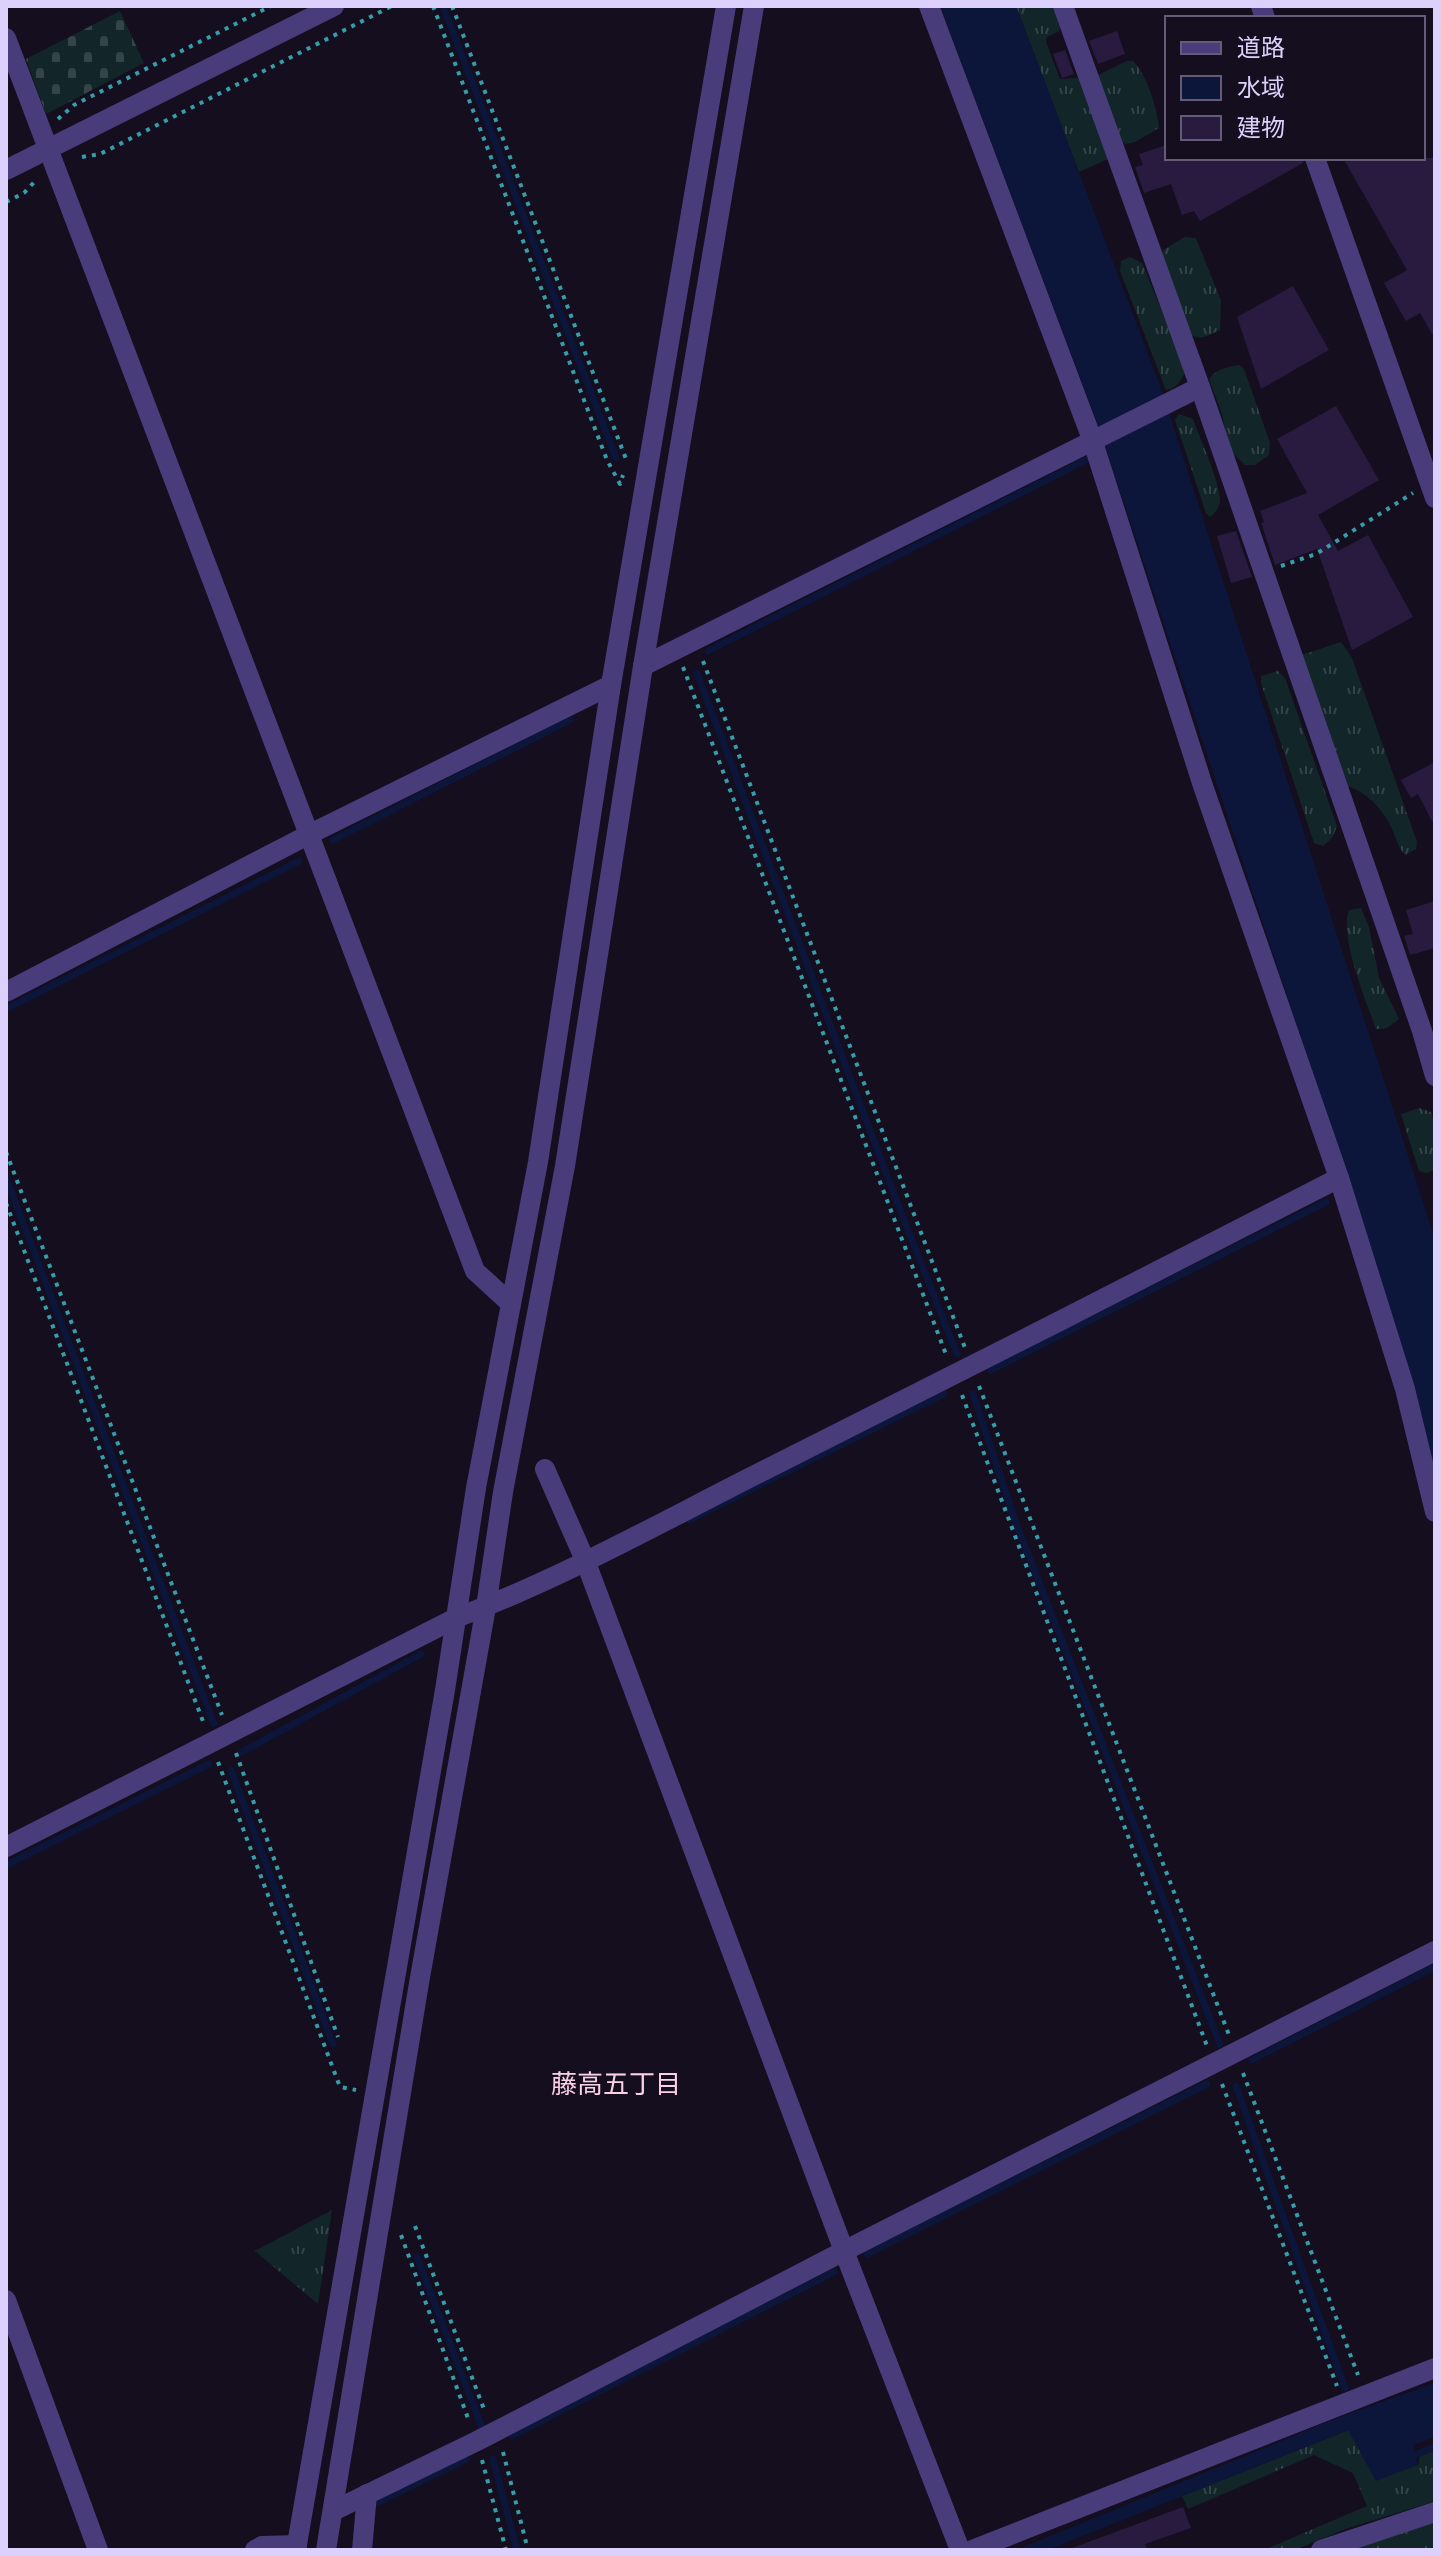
<svg xmlns="http://www.w3.org/2000/svg" width="1441" height="2556" viewBox="0 0 1441 2556" font-family="'Roboto Condensed','Noto Sans JP',sans-serif">
<style>
.grass{fill:url(#grass-tufts)}
.cemetery{fill:url(#cemetery-stones)}
.water{fill:#0c153a}
.lines{fill:none;stroke-linecap:round;stroke-linejoin:round}
.stream{stroke:#0c153a;stroke-width:7}
.building{fill:#281b3f}
.path{stroke:#359eaa;stroke-width:4;stroke-dasharray:4 6;stroke-linecap:butt}
.minor{stroke:#493c7b;stroke-width:20}
.labels{text-anchor:middle;stroke-width:7;stroke-linejoin:round;paint-order:stroke}
.neighbourhood-label{font-size:26px;fill:#fcd1e6;stroke:#140e1f}
</style>
<defs>
<pattern id="grass-tufts" width="24" height="20" patternUnits="userSpaceOnUse" patternTransform="scale(2)"><rect width="24" height="20" fill="#122629"/><path d="M3 7l-1-3M5 7V3M7 7l1-3M15 17l-1-3M17 17v-4M19 17l1-3" fill="none" stroke="#344449"/></pattern>
<pattern id="cemetery-stones" width="16" height="16" patternUnits="userSpaceOnUse" patternTransform="scale(2)"><rect width="16" height="16" fill="#122629"/><path d="M2 7V4a2 2 0 0 1 4 0v3zM10 15v-3a2 2 0 0 1 4 0v3z" fill="#344449"/></pattern>
</defs>
<rect width="100%" height="100%" fill="#140e1f"/>
<g class="grass">
<path d="M 1016,6 L 1052,6 L 1060,28 L 1059,31 L 1047,37 L 1046,42 L 1060,79 L 1078,78 L 1108,159 L 1079,172 Z"/>
<path d="M 1127,61 L 1133,61 C 1147,75 1157,108 1159,128 L 1135,142 L 1125,144 L 1115,135 L 1097,79 L 1100,74 Z"/>
<path d="M 1185,237 L 1196,238 L 1221,301 L 1220,330 C 1209,335 1198,343 1189,332 L 1161,262 L 1163,250 Z"/>
<path d="M 1130,257 L 1142,263 L 1186,370 C 1181,380 1178,388 1166,390 L 1120,271 L 1121,261 Z"/>
<path d="M 1239,365 L 1244,369 L 1270,443 L 1269,455 L 1255,465 L 1245,465 L 1229,449 L 1222,414 L 1209,379 C 1216,369 1227,367 1239,365 Z"/>
<path d="M 1179,414 L 1193,419 C 1200,439 1220,482 1220,501 C 1219,508 1215,513 1210,517 L 1206,513 L 1175,420 Z"/>
<path d="M 1341,642 L 1352,658 L 1417,842 L 1416,849 L 1405,855 C 1396,845 1395,832 1388,821 C 1378,804 1362,789 1344,785 L 1302,655 Z"/>
<path d="M 1278,671 L 1285,678 L 1337,826 L 1332,838 L 1323,846 L 1314,843 L 1261,683 L 1261,676 Z"/>
<path d="M 1361,908 L 1369,927 L 1379,978 L 1399,1019 L 1387,1028 L 1376,1029 C 1366,1001 1339,936 1349,910 Z"/>
<path d="M 1419,1108 L 1431,1112 L 1435,1126 L 1435,1170 L 1426,1173 L 1419,1171 L 1401,1114 Z"/>
<path d="M 332,2210 L 318,2304 L 255,2251 Z"/>
<path d="M 1349,2430 L 1418,2466 L 1420,2455 L 1435,2450 L 1435,2501 L 1345,2529 L 1295,2550 L 1264,2550 L 1367,2506 L 1353,2473 L 1314,2455 L 1188,2509 L 1182,2496 Z"/>
<path d="M 1435,2521 L 1435,2550 L 1350,2550 Z"/>
</g>
<path class="cemetery" d="M 120,11 L 144,63 L 46,114 L 26,59 Z"/>
<g class="water">
<path d="M 940,6 L 1016,6 L 1161,388 L 1435,1239 L 1435,1474 L 1351,1189 L 1099,428 Z"/>
<path d="M 1435,2383 L 1435,2437 L 1413,2445 L 1418,2465 L 1376,2481 L 1348,2430 L 1048,2550 L 1016,2550 L 1342,2416 Z"/>
</g>
<g class="lines">
<g class="stream">
<path d="M 443,6 L 616,458"/>
<path d="M 708,651 L 1086,460"/>
<path d="M 697,673 L 901,1212 L 957,1354"/>
<path d="M 333,840 L 570,720"/>
<path d="M 6,1009 L 299,861"/>
<path d="M 6,1178 L 214,1724"/>
<path d="M 991,1370 L 1326,1202"/>
<path d="M 973,1394 L 1016,1523 L 1220,2044"/>
<path d="M 689,1520 L 944,1394"/>
<path d="M 242,1752 L 421,1654"/>
<path d="M 231,1770 L 333,2044"/>
<path d="M 6,1865 L 209,1764"/>
<path d="M 1252,2060 L 1435,1967"/>
<path d="M 1236,2086 L 1345,2388"/>
<path d="M 867,2254 L 1207,2084"/>
<path d="M 417,2257 L 481,2425"/>
<path d="M 512,2436 L 834,2272"/>
<path d="M 1409,2457 L 1435,2447"/>
<path d="M 493,2459 L 517,2550"/>
<path d="M 379,2502 L 466,2459"/>
</g>
</g>
<g class="building">
<path d="M 1117,31 L 1125,54 L 1098,64 L 1089,41 Z"/>
<path d="M 1065,50 L 1074,74 L 1062,78 L 1053,54 Z"/>
<path d="M 1166,145 L 1167,158 L 1302,158 L 1303,163 L 1200,221 L 1194,211 L 1182,215 L 1171,184 L 1144,193 L 1135,167 L 1143,165 L 1139,154 Z"/>
<path d="M 1343,158 L 1435,158 L 1435,339 L 1420,313 L 1406,321 L 1384,283 L 1407,270 Z"/>
<path d="M 1293,286 L 1329,350 L 1261,389 L 1237,317 Z"/>
<path d="M 1336,406 L 1379,480 L 1318,515 L 1338,551 L 1368,535 L 1413,617 L 1352,650 L 1317,549 L 1275,565 L 1261,523 L 1264,522 L 1260,511 L 1307,493 L 1277,439 Z"/>
<path d="M 1236,531 L 1252,577 L 1231,583 L 1217,536 Z"/>
<path d="M 1435,762 L 1435,827 L 1418,794 L 1411,798 L 1401,780 Z"/>
<path d="M 1435,901 L 1435,948 L 1410,955 L 1404,936 L 1413,934 L 1406,910 Z"/>
<path d="M 1183,2507 L 1191,2528 L 1145,2544 L 1148,2550 L 1073,2550 L 1072,2548 Z"/>
</g>
<g class="lines">
<g class="path">
<path d="M 433,6 L 607,460 L 620,484 L 623,475"/>
<path d="M 452,6 L 626,459"/>
<path d="M 58,119 L 74,105 L 271,6"/>
<path d="M 82,157 L 100,154 L 392,6"/>
<path d="M 6,202 L 24,193 L 37,179"/>
<path d="M 1281,566 L 1316,554 L 1413,493"/>
<path d="M 703,661 L 965,1348"/>
<path d="M 683,667 L 947,1357"/>
<path d="M 6,1152 L 222,1715"/>
<path d="M 6,1203 L 204,1724"/>
<path d="M 979,1386 L 1229,2035"/>
<path d="M 962,1395 L 1207,2046"/>
<path d="M 236,1753 L 338,2037"/>
<path d="M 218,1762 L 340,2087 L 356,2090"/>
<path d="M 1243,2073 L 1358,2375"/>
<path d="M 1222,2084 L 1337,2386"/>
<path d="M 415,2226 L 485,2412"/>
<path d="M 401,2235 L 469,2421"/>
<path d="M 503,2452 L 528,2550"/>
<path d="M 482,2460 L 506,2550"/>
</g>
<g class="minor">
<path d="M 929,6 L 1092,439 L 1203,786 L 1339,1178 L 1405,1389 L 1435,1512"/>
<path d="M 1063,6 L 1200,387 L 1422,1031 L 1435,1076"/>
<path d="M 1261,6 L 1265,18"/>
<path d="M 6,38 L 475,1271 L 511,1304"/>
<path d="M 1315,158 L 1435,498"/>
<path d="M 6,170 L 334,6"/>
<path d="M 643,666 L 1200,387"/>
<path d="M 6,992 L 308,835 L 611,685"/>
<path d="M 545,1469 L 585,1560 L 844,2251 L 960,2550"/>
<path d="M 6,1847 L 456,1618 C 563,1578 665,1520 767,1469 C 958,1373 1149,1276 1339,1178"/>
<path d="M 6,2300 L 98,2550"/>
<path d="M 333,2511 L 477,2441 L 844,2251 L 1435,1951"/>
<path d="M 255,2550 L 262,2546 L 297,2545"/>
<path d="M 296,2550 L 445,1690 L 476,1488 L 538,1162 L 611,685 L 726,6"/>
<path d="M 326,2550 L 419,1983 L 486,1607 L 503,1492 L 565,1166 L 643,666 L 754,6"/>
<path d="M 362,2550 L 367,2494"/>
<path d="M 972,2550 L 1435,2368"/>
<path d="M 1321,2550 L 1435,2512"/>
</g>
</g>
<g class="labels">
<g class="neighbourhood-label">
<text x="616" y="2093">藤高五丁目</text>
</g>
</g>
<rect width="1441" height="2556" fill="none" stroke="#dcd0fc" stroke-width="16"/>
<rect x="1165" y="16" width="260" height="144" fill="#140e1f" stroke="#645c77" stroke-width="2"/>
<rect x="1181" y="42" width="40" height="12" fill="#493c7b" stroke="#645c77" stroke-width="2"/>
<text x="1237" y="56" font-size="24" fill="#dcd0fc">道路</text>
<rect x="1181" y="76" width="40" height="24" fill="#0c153a" stroke="#645c77" stroke-width="2"/>
<text x="1237" y="96" font-size="24" fill="#dcd0fc">水域</text>
<rect x="1181" y="116" width="40" height="24" fill="#281b3f" stroke="#645c77" stroke-width="2"/>
<text x="1237" y="136" font-size="24" fill="#dcd0fc">建物</text>
</svg>
